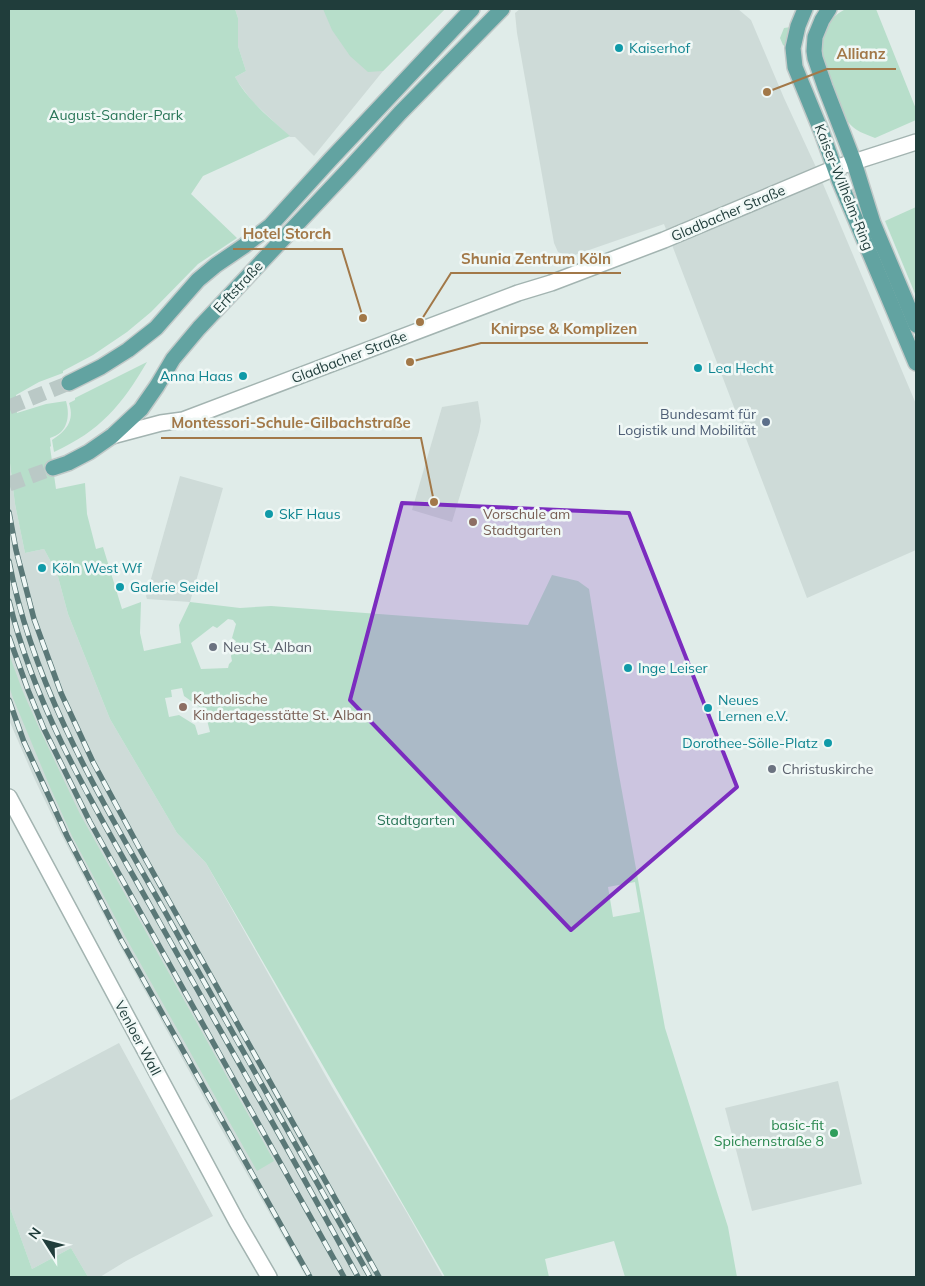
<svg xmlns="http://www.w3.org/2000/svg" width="925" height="1286" viewBox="0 0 925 1286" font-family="Mulish,sans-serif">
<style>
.built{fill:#cedbd8}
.green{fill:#b7deca;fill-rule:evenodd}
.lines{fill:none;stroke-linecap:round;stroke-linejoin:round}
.major-tunnel{stroke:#bac9c6;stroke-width:15;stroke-dasharray:15 8;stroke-linecap:butt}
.minor-casing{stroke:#a3b4b1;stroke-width:18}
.major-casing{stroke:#c1c9c8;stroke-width:18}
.minor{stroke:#fff;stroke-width:15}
.major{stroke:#62a3a1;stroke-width:15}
.rail-casing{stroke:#5a7877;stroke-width:5.5}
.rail{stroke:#f0f8f6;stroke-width:4;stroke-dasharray:11;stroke-linecap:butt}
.marked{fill:#7b2cbf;fill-opacity:0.2;stroke:#7b2cbf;stroke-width:4;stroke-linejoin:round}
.culture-dot{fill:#0f9aa8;stroke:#f0f8f6;stroke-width:2}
.service-dot{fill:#5c6f8a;stroke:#f0f8f6;stroke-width:2}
.education-dot{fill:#8d6e63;stroke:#f0f8f6;stroke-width:2}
.worship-dot{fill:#6b7280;stroke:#f0f8f6;stroke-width:2}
.leisure-dot{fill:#2e9e5b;stroke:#f0f8f6;stroke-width:2}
.labels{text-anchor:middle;stroke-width:5;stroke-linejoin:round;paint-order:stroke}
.culture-label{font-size:14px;fill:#0d838f;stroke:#f0f8f6;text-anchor:start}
.park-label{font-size:14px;fill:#287557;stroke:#f0f8f6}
.street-label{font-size:14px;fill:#203d3b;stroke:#f0f8f6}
.service-label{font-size:14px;fill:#4e5e75;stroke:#f0f8f6;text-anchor:end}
.education-label{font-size:14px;fill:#785e54;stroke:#f0f8f6;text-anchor:start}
.worship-label{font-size:14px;fill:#5b616d;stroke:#f0f8f6;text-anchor:start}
.leisure-label{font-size:14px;fill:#27864d;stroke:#f0f8f6;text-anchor:end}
.leader{fill:none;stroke:#a27848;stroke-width:2}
.callout-dot{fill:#a27848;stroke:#f0f8f6;stroke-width:2}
.callout-label{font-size:15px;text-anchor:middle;font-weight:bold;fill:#a27848;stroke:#f0f8f6;stroke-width:5;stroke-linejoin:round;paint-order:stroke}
</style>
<rect width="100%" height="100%" fill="#e0ece9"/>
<g class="built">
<path d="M 235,9 L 445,9 L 383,71 L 314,156 L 295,137 L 290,137 L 252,101 L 237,81 L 235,77 L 246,71 L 238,46 L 238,18 Z"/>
<path d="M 520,9 L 738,9 L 751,20 L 784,98 L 815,165 L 916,404 L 916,550 L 807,598 L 664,224 L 569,257 L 558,252 L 554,243 L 517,33 L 515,13 Z"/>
<path d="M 478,401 L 481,421 L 479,432 L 452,522 L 412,510 L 442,407 Z"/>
<path d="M 9,455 L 15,504 L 25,553 L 44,549 L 57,573 L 68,614 L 110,719 L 177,833 L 206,863 L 332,1087 L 407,1213 L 443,1277 L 306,1277 L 220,1127 L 114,935 L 62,836 L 35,780 L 9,720 Z"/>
<path d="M 180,476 L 223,488 L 190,602 L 147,599 L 146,596 L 149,586 Z"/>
<path d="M 119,1043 L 213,1216 L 126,1261 L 100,1277 L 88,1277 L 71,1248 L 32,1269 L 9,1205 L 9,1101 Z"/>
<path d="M 838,1081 L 862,1184 L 752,1211 L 725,1108 Z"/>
</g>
<g class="green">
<path d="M 9,9 L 235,9 L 238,18 L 238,46 L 246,71 L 235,77 C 248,101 271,119 290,136 L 203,176 L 191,194 L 237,238 L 198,264 L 151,312 L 127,332 L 93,355 L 63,371 L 63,373 L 39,382 L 16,395 L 17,413 L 46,404 L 66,401 C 69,411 69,424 61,432 C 58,435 53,437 50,438 L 51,446 L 50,447 L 56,489 L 85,483 L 87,514 L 96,549 L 103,547 L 122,609 L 141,602 L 140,633 L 144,651 L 181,643 L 179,625 L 190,602 L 240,608 L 271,606 L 528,625 L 552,575 L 578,581 L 589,589 L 617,764 L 665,1028 L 728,1227 L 737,1277 L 625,1277 L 614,1241 L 545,1259 L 549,1277 L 445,1277 L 206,863 L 177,833 L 110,719 L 68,614 L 57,573 L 44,549 L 25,553 L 15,504 L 9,455 ZM 228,619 L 233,620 L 236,624 L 232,638 L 236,641 L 231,656 L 232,661 L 229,664 L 228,668 L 201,669 L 191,643 L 213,626 L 217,628 ZM 182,688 L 184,696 L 208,713 L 206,716 L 210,732 L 198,735 L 195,725 L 179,715 L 169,717 L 165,698 L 172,697 L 171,690 ZM 635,882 L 640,912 L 613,917 L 608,887 Z"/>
<path d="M 323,9 L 445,9 L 383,71 L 368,72 L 350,56 L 332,30 Z"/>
<path d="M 846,9 L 876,9 L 916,109 L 916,120 L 875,138 C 865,134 855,131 848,122 C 840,104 819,64 820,45 C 821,38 826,29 829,24 C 833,17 839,12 846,9 Z"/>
<path d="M 791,27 L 786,47 L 783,45 L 780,38 L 784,28 Z"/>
<path d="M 916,207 L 916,296 L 885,221 Z"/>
<path d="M 147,362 C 122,405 100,431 54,452 L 52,440 C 66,431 75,421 69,403 L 75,400 L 75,398 Z"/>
<path d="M 9,654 L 23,692 L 39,728 L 80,814 L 274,1161 L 257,1171 L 125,936 L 72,836 L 50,787 L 13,698 L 9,686 Z"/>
<path d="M 9,1205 L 32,1269 L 71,1248 L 88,1277 L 9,1277 Z"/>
</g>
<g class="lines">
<g class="major-tunnel">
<path d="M 9,407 L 69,383"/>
<path d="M 9,484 L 53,468"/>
</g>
<defs>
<g id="minor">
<path d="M 112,436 L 161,423 L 183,420 L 518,293 L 551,283 L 664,240 L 835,168 L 916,142"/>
<path d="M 9,797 L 237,1222 L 269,1277"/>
</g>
<g id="major">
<path d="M 805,9 L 798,26 L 793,48 L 795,67 L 822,133 L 839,180 L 916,363"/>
<path d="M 829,9 L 822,20 L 815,37 L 814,51 L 815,58 L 825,87 L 854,162 L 873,223 L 916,325"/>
<path d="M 69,383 L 101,367 L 128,350 L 156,328 L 198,280 L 216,265 L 244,246 L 270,226 L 330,160 L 472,9"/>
<path d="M 53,468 L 68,463 L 89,452 L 112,436 L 141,409 L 157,386 L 173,359 L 199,328 L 349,169 L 400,113 L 502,9"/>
</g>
</defs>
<use href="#minor" class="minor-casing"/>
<use href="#major" class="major-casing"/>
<use href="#minor" class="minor"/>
<use href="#major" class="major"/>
<defs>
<g id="rail">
<path d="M 9,512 L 16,550 L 34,619 L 61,693 L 93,762 L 141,851 L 379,1277"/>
<path d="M 9,561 C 33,688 101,799 164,910 C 232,1033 302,1155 370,1277"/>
<path d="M 9,601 C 36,712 97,811 152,909 C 221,1032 291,1154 358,1277"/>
<path d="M 9,637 L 28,690 L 44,729 L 90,822 L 344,1277"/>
<path d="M 9,700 L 24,742 L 67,836 L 120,938 L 310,1277"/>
</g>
</defs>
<use href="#rail" class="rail-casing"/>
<use href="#rail" class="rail"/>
</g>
<path class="marked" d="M 402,503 L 629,513 L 737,787 L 571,930 L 350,700 Z"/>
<g class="culture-dot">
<circle cx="619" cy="48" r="5"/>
<circle cx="698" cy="368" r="5"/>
<circle cx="243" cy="376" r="5"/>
<circle cx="269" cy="514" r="5"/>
<circle cx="42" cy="568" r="5"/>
<circle cx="120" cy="587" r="5"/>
<circle cx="628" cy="668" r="5"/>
<circle cx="708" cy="708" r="5"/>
<circle cx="828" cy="743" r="5"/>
</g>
<circle class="service-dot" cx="766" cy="422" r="5"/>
<g class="education-dot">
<circle cx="473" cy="522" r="5"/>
<circle cx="183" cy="707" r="5"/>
</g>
<g class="worship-dot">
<circle cx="213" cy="647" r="5"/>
<circle cx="772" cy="769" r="5"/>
</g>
<circle class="leisure-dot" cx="834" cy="1133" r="5"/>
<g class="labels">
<g class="culture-label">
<text x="629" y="53">Kaiserhof</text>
<text x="708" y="373">Lea Hecht</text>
<text x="233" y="381" text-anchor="end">Anna Haas</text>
<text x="279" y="519">SkF Haus</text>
<text x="52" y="573">Köln West Wf</text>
<text x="130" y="592">Galerie Seidel</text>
<text x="638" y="673">Inge Leiser</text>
<text x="718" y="705">Neues<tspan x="718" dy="16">Lernen e.V.</tspan></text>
<text x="818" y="748" text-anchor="end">Dorothee-Sölle-Platz</text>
</g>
<g class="park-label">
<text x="116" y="120">August-Sander-Park</text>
<text x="416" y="825">Stadtgarten</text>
</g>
<g class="street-label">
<text transform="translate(844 187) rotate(68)" y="5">Kaiser-Wilhelm-Ring</text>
<text transform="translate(728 213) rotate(-23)" y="5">Gladbacher Straße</text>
<text transform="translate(238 287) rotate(-47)" y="5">Erftstraße</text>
<text transform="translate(349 357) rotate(-21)" y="5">Gladbacher Straße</text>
<text transform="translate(138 1038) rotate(62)" y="5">Venloer Wall</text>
</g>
<g class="service-label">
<text x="756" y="419">Bundesamt für<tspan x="756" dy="16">Logistik und Mobilität</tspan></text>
</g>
<g class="education-label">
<text x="483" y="519">Vorschule am<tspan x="483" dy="16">Stadtgarten</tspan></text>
<text x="193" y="704">Katholische<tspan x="193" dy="16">Kindertagesstätte St. Alban</tspan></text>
</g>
<g class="worship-label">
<text x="223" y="652">Neu St. Alban</text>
<text x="782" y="774">Christuskirche</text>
</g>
<g class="leisure-label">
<text x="824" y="1130">basic-fit<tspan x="824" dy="16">Spichernstraße 8</tspan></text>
</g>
</g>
<path class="leader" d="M767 92L827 69H896M363 318L342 249H233M420 322L451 273H621M410 362L481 343H648M434 502L421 438H161"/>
<g class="callout-dot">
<circle cx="767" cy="92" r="5"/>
<circle cx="363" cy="318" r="5"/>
<circle cx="420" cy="322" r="5"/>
<circle cx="410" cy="362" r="5"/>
<circle cx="434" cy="502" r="5"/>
</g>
<g class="callout-label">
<text x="861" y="59">Allianz</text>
<text x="287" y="239">Hotel Storch</text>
<text x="536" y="264">Shunia Zentrum Köln</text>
<text x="564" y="334">Knirpse &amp; Komplizen</text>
<text x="291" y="428">Montessori-Schule-Gilbachstraße</text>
</g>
<rect width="925" height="1286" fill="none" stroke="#203d3b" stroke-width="20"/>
<g transform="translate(45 1241) rotate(306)" stroke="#f0f8f6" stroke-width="4" paint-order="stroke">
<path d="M0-4L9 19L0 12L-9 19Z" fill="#203d3b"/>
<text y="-8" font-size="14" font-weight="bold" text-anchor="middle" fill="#203d3b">N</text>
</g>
</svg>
